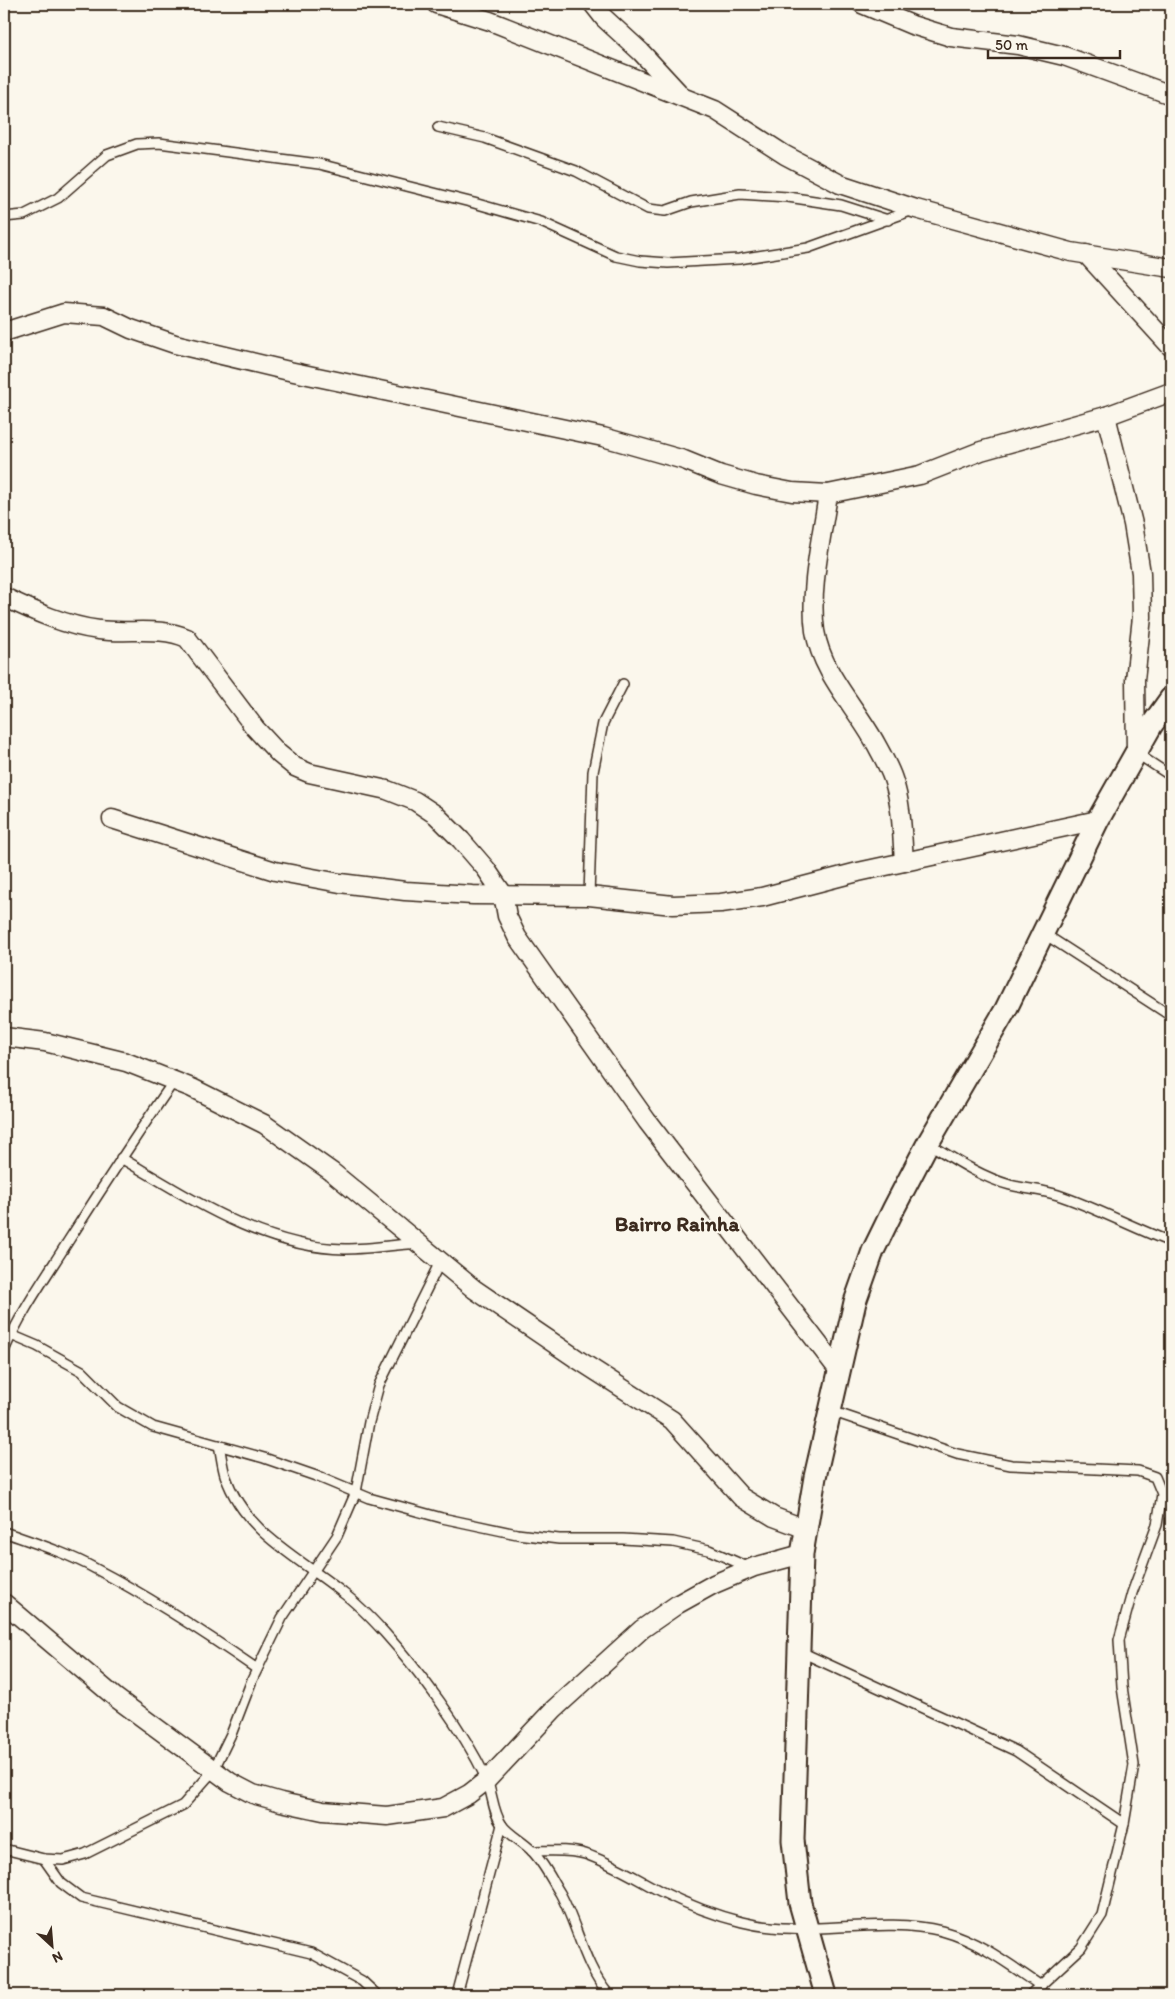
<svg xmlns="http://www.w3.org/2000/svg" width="1175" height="1999" viewBox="0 0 1175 1999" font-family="Itim,sans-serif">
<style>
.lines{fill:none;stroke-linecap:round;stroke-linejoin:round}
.service-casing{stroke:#3b2a1e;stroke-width:12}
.minor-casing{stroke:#3b2a1e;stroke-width:21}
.tertiary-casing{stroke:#3b2a1e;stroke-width:25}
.service{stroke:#fbf7ec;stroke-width:9}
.minor{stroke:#fbf7ec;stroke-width:18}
.tertiary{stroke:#fbf7ec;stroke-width:21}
.labels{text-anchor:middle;stroke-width:4.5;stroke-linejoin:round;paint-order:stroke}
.quarter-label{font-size:21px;font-weight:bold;fill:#3b2a1e;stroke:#fbf7ec}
</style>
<rect width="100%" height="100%" fill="#fbf7ec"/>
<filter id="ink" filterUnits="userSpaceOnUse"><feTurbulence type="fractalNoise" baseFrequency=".02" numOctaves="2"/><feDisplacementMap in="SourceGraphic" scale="10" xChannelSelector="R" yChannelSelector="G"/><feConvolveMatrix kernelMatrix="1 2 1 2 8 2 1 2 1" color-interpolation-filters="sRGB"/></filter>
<g filter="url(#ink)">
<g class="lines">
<defs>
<g id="service">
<path d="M 438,127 L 485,138 L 576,171 L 648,209 L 665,211 L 691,202 L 740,194 L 788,197 L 841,205 L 888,220"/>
<path d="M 4,217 L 24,215 L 58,198 L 107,155 L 137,144 L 159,143 L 319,164 L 474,203 L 541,222 L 616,256 L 640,261 L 668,263 L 739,259 L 808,248 L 913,210"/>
<path d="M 1136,753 L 1171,776"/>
<path d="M 589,896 L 593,772 L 603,723 L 623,684"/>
<path d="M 1043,933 L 1171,1016"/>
<path d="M 928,1143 C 954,1159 981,1177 1010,1185 C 1026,1189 1043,1190 1058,1195 C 1097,1208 1133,1228 1171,1242"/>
<path d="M 121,1158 C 190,1198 263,1248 345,1249 C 369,1249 394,1245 418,1243"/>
<path d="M 4,1332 L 37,1346 L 82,1371 L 118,1407 L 153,1427 L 264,1458 L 316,1476 L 369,1498 L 442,1518 L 517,1534 L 559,1539 L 623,1539 L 673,1542 L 709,1550 L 750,1568"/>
<path d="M 4,1351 C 20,1313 45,1278 67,1243 C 102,1188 137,1134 174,1081"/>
<path d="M 831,1411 L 957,1454 L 1011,1465 L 1138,1471 L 1155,1477 L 1162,1494 L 1157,1525 L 1132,1593 L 1119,1640 L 1122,1687 L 1134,1765 L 1124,1824 L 1102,1915 L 1081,1948 L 1030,1995"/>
<path d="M 219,1445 C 221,1454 222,1465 225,1475 C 245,1534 299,1557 343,1593 C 358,1604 372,1619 384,1632 C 421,1673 462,1728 486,1778 C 493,1793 492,1811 502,1825 C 508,1834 522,1841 530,1849 C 543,1861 551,1879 560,1893 C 578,1926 584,1966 609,1995"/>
<path d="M 4,1532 C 35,1543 67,1553 96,1569 C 152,1598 205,1633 257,1669"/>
<path d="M 799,1651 L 1016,1751 L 1124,1824"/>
<path d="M 4,1849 L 44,1859 L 63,1860 L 85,1854 L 183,1805 L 213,1771 L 232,1732 L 252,1680 L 282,1618 L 337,1536 L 356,1492 L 369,1422 L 379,1385 L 440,1262"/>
<path d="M 532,1851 C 549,1851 569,1849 585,1854 C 612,1863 635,1878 660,1891 C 686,1904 714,1915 742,1922 C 808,1939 877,1915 942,1931 C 979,1941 1010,1965 1041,1986"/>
<path d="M 44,1859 L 61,1883 L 81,1898 L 311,1953 L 362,1981 L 377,1995"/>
<path d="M 4,1988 L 7,1995"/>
<path d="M 457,1995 L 502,1825"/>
</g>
<g id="minor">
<path d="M 436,4 L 490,21 L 715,110 L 785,155 L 840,184 L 916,209 L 1071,252 L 1171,268"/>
<path d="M 593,4 L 604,18 L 641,52 L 678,92"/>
<path d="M 862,4 L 912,25 L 951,37 L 1018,45 L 1064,56 L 1171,95"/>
<path d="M 1086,254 L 1171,347"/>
<path d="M 4,332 L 64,313 L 104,316 L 131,329 L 175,344 L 289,371 L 603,437 L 684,460 L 721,475 L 756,485 L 792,492 L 828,494 L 920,475 L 981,451 L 1106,416 L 1171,392"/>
<path d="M 1106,416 L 1133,524 L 1141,573 L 1142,617 L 1135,680 L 1136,753"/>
<path d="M 828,494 C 822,537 809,589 815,631 C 822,674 856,707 876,744 C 882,755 889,767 893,779 C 902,805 902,834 904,862"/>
<path d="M 4,597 C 33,611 66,626 99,630 C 128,634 160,626 187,638 L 255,728 L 279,754 L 295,767 L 309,773 L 387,790 L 415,801 L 436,815 L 461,840 L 486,869 L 503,894 L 507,916 L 517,937 L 647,1121 L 840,1372"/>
<path d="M 112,819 L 275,871 L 340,883 L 405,891 L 473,895 L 589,896 L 673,905 L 721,903 L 762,897 L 858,872 L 1098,820"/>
<path d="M 4,1037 L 45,1042 L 126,1062 L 192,1088 L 264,1124 L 332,1172 L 474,1289 L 577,1359 L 672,1420 L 741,1497 L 774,1517 L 806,1529"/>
<path d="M 4,1603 L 116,1698 L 230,1782 L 253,1794 L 281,1802 L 323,1811 L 387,1816 L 443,1808 L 469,1794 L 487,1780 L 554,1709 L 642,1629 L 678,1604 L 714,1584 L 754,1567 L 802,1554"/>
</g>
<path id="tertiary" d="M 826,1995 L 800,1903 L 793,1840 L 802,1554 L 815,1477 L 855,1302 L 873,1251 L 894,1208 L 928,1143 L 1006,1009 L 1098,820 L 1151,726 L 1171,698"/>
</defs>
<use href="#service" class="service-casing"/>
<use href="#minor" class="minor-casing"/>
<use href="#tertiary" class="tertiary-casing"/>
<use href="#service" class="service"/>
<use href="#minor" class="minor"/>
<use href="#tertiary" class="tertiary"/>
</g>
</g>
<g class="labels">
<g class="quarter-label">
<text x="677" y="1231">Bairro Rainha</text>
</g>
</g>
<rect width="1175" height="1999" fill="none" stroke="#fbf7ec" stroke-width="20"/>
<rect x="10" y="10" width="1155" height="1979" fill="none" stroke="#3b2a1e" stroke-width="2" filter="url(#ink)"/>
<g transform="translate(52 1946) rotate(154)" stroke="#fbf7ec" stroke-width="4" paint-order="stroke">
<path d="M0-4L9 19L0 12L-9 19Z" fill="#3b2a1e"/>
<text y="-8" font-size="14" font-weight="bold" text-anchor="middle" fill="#3b2a1e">N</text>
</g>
<path d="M988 50v8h132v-8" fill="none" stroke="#3b2a1e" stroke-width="2.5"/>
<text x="995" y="50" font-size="15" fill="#3b2a1e" stroke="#fbf7ec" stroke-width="4" paint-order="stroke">50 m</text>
</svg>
